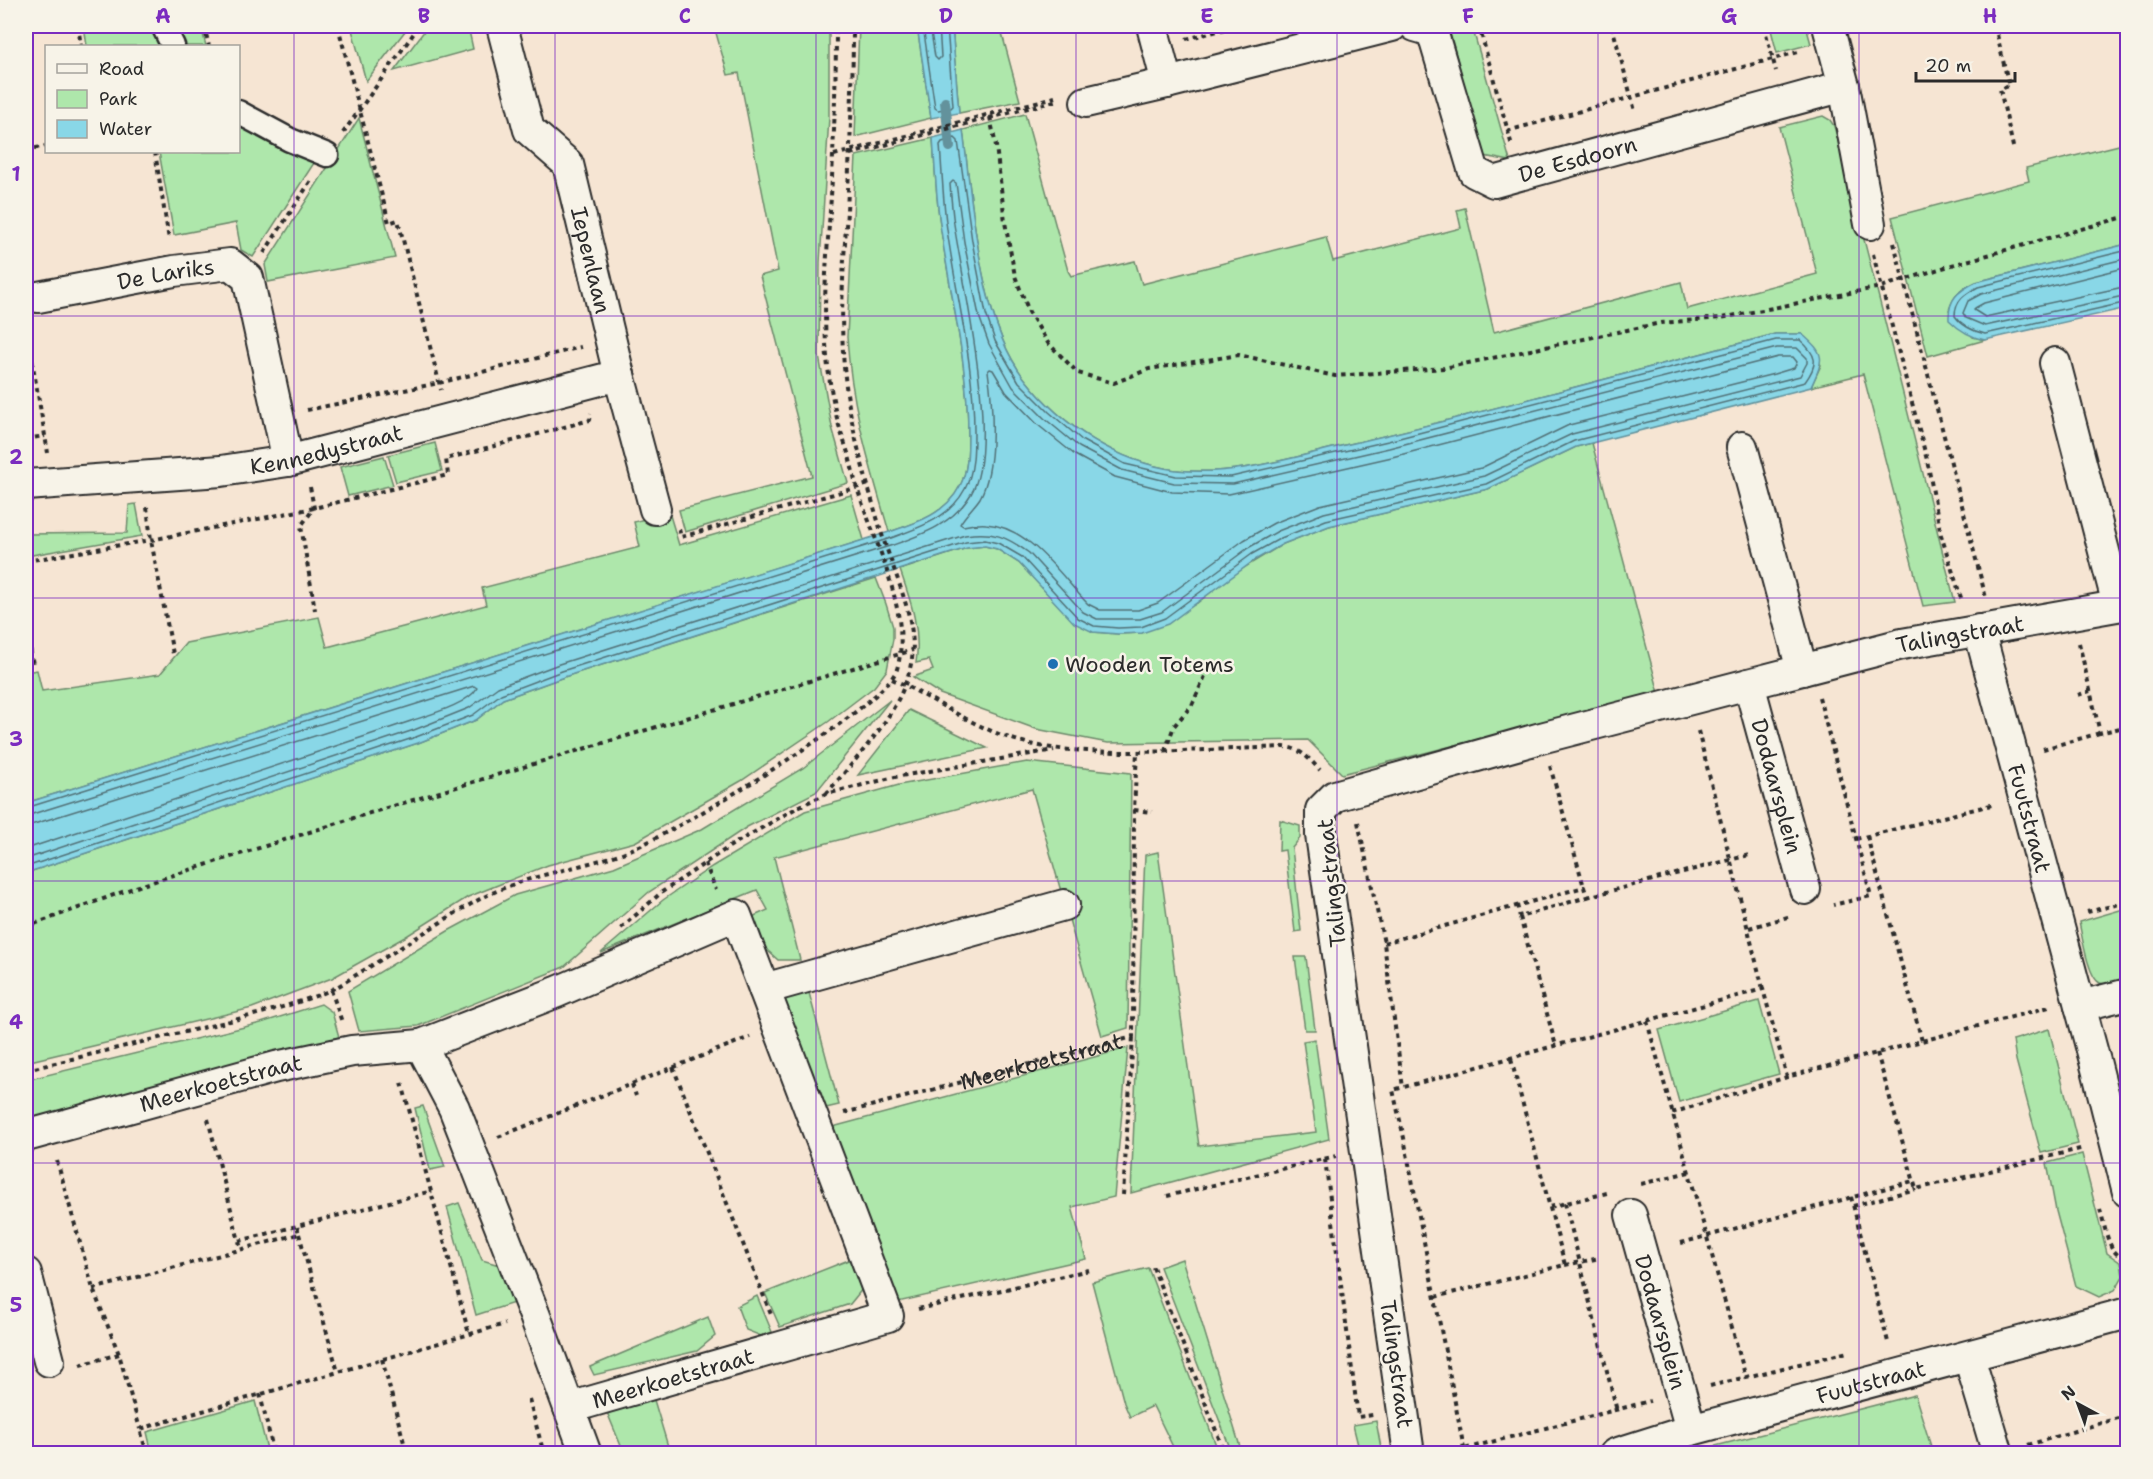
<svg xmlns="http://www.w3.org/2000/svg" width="2153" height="1479" viewBox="0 0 2153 1479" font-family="'Shantell Sans',sans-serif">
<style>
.green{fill:#aee7ab;stroke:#6c896b;stroke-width:1.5}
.water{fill:#89d7e7;stroke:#63929c;stroke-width:1.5}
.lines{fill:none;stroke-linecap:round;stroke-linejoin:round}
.shore{stroke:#517076;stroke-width:1.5}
.stream{stroke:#63929c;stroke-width:10}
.pedestrian-casing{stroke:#2b2b2b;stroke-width:27}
.minor-casing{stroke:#2b2b2b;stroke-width:34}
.path{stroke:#2b2b2b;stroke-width:4;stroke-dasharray:4.5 4.5;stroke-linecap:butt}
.pedestrian{stroke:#f7f3e8;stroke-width:22}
.minor{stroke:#f7f3e8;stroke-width:30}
.grid{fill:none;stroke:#7b2cbf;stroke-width:1.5;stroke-opacity:0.55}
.poi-dot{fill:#1f6fb2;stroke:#f7f3e8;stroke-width:2}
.labels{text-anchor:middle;stroke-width:5;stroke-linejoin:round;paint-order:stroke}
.street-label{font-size:22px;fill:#2b2b2b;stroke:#f7f3e8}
.poi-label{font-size:22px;fill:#2b2b2b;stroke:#f7f3e8;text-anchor:start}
.neatline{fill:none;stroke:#7b2cbf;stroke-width:2}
.grid-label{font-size:20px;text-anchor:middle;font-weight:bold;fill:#7b2cbf}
</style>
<rect width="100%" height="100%" fill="#f6e5d3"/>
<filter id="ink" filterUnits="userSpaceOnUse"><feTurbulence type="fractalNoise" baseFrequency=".0167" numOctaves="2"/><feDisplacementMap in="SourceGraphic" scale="12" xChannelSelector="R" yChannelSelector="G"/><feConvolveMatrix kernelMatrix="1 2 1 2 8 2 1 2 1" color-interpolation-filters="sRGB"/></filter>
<g filter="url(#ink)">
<g class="green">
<path d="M 84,26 L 157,26 L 166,46 L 87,46 Z"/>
<path d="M 171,26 L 201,26 L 206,46 L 182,46 Z"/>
<path d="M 351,26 L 409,26 L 366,81 Z"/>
<path d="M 428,26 L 468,26 L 473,49 L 394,71 Z"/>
<path d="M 714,26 L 829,26 L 829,117 L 820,262 L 819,356 L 832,427 L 848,483 L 685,532 L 679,510 L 812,476 L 760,276 L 778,271 L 739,73 L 728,75 Z"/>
<path d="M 859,26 L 917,26 L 931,118 L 855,137 Z"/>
<path d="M 952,26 L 1000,26 L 1020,101 L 959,113 Z"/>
<path d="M 1448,26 L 1472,26 L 1510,161 L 1484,156 Z"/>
<path d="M 1770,26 L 1806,26 L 1811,44 L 1777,53 Z"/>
<path d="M 1025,114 L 1068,271 L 1071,276 L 1135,261 L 1142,284 L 1326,237 L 1333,261 L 1461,228 L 1457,210 L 1465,208 L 1494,332 L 1681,282 L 1687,309 L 1817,274 L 1779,127 L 1823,116 L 1830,120 L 1834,126 C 1877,284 1915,443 1955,602 L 1923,606 L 1863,374 L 1811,387 L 1821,365 L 1802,334 L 1775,334 C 1635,371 1495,410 1354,443 C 1296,456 1236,477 1176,470 C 1117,462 1062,426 1025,379 C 979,322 972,202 963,130 Z"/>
<path d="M 359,118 L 395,258 L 268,282 L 265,265 Z"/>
<path d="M 239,121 L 314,163 L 253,257 L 241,250 L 236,223 L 174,235 L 159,152 L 238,152 Z"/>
<path d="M 933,138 C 935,167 936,196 940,224 C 950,294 968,362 968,433 C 968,450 968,471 960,486 C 946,514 916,523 889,532 C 870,466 851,406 847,337 L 856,156 Z"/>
<path d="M 2127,143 L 2127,244 L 1976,282 C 1961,289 1954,294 1949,310 L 1973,337 L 1985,340 L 1928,356 L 1892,217 L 2029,181 L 2026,168 Z"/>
<path d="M 435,443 L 442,471 L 396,482 L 388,455 Z"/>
<path d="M 1592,443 L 1659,693 L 1342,774 L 1308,740 L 1108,743 L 1036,729 L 940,694 L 913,677 L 933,670 L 929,660 L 916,663 C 921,630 911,602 900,570 L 967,548 L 985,546 L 997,549 L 1019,563 L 1059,606 L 1093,632 L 1118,634 L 1142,633 L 1197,603 L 1232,575 L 1283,544 L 1329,526 L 1488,489 L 1576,447 Z"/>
<path d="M 384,456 L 393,485 L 348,496 L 340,467 Z"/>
<path d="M 851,495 L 864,540 L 26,803 L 26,672 L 37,670 L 42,691 L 160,674 L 186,643 L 319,617 L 327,647 L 486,605 L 482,588 L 640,547 L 634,522 L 669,512 L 679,545 Z"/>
<path d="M 136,504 L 142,536 L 26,556 L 26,534 L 127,533 L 129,505 Z"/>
<path d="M 876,578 L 886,604 L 893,627 L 893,639 L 887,670 L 874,687 L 828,722 L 741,781 L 635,842 L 548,865 L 468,897 L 405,937 L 332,978 L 252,1008 L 26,1062 L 26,873 L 418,743 L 476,720 L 503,699 L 564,677 Z"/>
<path d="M 890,700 L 816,792 L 747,827 L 649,892 L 564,967 L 418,1026 L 359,1031 L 348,991 L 448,931 L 515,895 L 614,867 L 702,829 L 803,768 Z"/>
<path d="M 909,710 L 987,748 L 858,775 Z"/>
<path d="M 1027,762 L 1131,773 L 1128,1028 L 1102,1036 L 1032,789 L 774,857 L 800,960 L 778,960 L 767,950 L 752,917 L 768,910 L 757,890 L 601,953 L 663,900 L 713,866 L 805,811 L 899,785 Z"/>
<path d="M 1280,820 L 1300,826 L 1300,838 L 1292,848 L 1301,931 L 1295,932 L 1285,850 L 1279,851 Z"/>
<path d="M 1158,852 L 1199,1146 L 1316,1132 L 1303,1041 L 1315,1039 L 1329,1139 L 1131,1193 L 1145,855 Z"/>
<path d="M 2127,908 L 2127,978 C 2120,981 2108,986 2100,983 C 2088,978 2082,935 2079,922 Z"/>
<path d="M 1295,957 L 1306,957 L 1315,1030 L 1305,1030 Z"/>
<path d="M 808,989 L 839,1105 L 817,1110 L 775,998 Z"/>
<path d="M 1759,1001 L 1779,1074 L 1679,1102 L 1659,1030 Z"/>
<path d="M 321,1004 L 332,1012 L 339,1037 L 26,1121 L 26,1080 L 261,1023 Z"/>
<path d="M 2049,1029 L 2078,1144 L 2041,1153 L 2016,1060 L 2013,1040 Z"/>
<path d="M 1128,1048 L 1114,1197 L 1072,1207 L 1086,1259 L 898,1302 L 825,1129 Z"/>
<path d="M 423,1106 L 445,1167 L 430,1170 L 415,1108 Z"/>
<path d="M 2082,1154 L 2107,1253 L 2121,1263 L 2123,1276 L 2115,1290 L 2099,1297 L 2076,1286 L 2056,1211 L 2047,1163 Z"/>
<path d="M 459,1203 L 482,1260 L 499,1265 L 517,1302 L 476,1315 L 447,1207 Z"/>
<path d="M 851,1259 L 863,1288 L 850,1304 L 780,1327 L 765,1293 Z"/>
<path d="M 1182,1259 L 1242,1453 L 1232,1453 L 1160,1267 Z"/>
<path d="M 1148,1268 L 1219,1453 L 1176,1453 L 1153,1406 L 1130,1417 L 1124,1403 L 1092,1282 Z"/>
<path d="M 757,1296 L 772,1332 L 761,1336 L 746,1330 L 737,1306 Z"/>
<path d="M 708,1317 L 715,1336 L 697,1351 L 594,1375 L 590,1367 Z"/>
<path d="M 651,1390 L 670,1453 L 624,1453 L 604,1405 Z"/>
<path d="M 1915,1395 L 1933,1453 L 1688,1453 Z"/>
<path d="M 255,1401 L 268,1453 L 152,1453 L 147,1432 Z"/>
<path d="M 1376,1421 L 1382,1453 L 1360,1453 L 1353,1425 Z"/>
</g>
<g class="water">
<path d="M 917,26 L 952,26 L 959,113 L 931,118 Z"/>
<path d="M 963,130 C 972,202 979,322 1025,379 C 1062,426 1117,462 1176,470 C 1236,477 1296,456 1354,443 C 1495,410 1635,371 1775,334 L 1802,334 C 1826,355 1824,358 1811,387 L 1576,447 L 1488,489 L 1329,526 L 1283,544 L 1255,560 L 1168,624 L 1142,633 L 1118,634 L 1093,632 L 1074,623 L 1019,563 L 997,549 L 985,546 L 967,548 L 564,677 L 503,699 L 476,720 L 418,743 L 26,873 L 26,803 L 889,532 C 916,523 946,514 960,486 C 968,471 968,450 968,433 C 968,362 950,294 940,224 C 936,196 935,167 933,138 Z"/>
<path d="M 2127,244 L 2127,308 L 1985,340 C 1970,337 1960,331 1949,320 C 1948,299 1958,291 1976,282 Z"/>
</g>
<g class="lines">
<g class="shore">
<path d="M 923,26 L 935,108 L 938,110 L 951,108 L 953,106 L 947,26"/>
<path d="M 930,26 L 935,57 L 938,60 L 941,57 L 939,26"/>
<path d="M 2128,250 L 1978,287 C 1965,294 1955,300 1955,316 C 1962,326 1973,331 1985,334 L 2128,302"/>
<path d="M 2128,258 L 1981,294 L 1968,301 L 1963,313 L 1966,318 L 1985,326 L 2128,295"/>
<path d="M 2128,267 L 1984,303 L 1975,308 L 1974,310 L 1985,317 L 2128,286"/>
<path d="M 1778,357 L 1793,357 L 1797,362 L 1794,368 L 1774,374 L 1569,425 L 1481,468 L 1320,505 L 1274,523 L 1244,540 L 1158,603 L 1138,610 L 1100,610 L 1088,604 C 1060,575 1030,527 986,524 C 979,523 970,525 963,526 L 960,524 C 965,515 974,507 980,498 C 997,467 993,406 988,371 L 990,369 L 993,370 L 1006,392 L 1038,425 L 1075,455 L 1115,477 L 1172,492 L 1229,494 L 1392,457 Z"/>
<path d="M 26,808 L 891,538 C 919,528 950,518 965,489 C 974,472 974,450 974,431 C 974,360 955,292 946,222 C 943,197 942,171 940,145 L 942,142 L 955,138 L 958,141 L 972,241 L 986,314 L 995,341 L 1019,382 L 1049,412 L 1083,441 L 1125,464 L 1176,476 L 1231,477 L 1388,441 L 1776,340 L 1800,340 C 1817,355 1819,363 1805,382 L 1574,441 L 1486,484 L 1326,520 L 1281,538 L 1252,554 L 1165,618 L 1141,627 L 1118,628 L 1094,626 L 1078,618 L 1022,557 L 998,543 L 985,540 L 966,542 L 562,671 L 501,694 L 473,715 L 416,737 L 26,867"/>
<path d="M 26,816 L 893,545 C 924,534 953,524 971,494 C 1001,445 963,284 954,224 C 952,211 951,197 950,184 L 953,181 L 956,183 L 964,242 L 979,316 L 989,344 L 1013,387 L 1044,418 L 1079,447 L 1122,470 L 1174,483 L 1233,484 L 1389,448 L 1777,348 L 1797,348 L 1807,358 L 1807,363 L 1800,376 L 1572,434 L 1484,476 L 1324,513 L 1278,531 L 1248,548 L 1162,612 L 1140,619 L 1097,619 L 1083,612 L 1029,553 C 1006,536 993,531 965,535 L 559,664 L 498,687 L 469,708 L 414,730 L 26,859"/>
<path d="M 26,825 L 34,824 L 474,686 L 477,688 C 469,704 428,715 411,721 L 26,849"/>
</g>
<path class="stream" d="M 945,102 L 950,147"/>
<defs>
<g id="pedestrian">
<path d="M 163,26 L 173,46"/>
<path d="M 238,112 L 290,140 L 327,155"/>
</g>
<g id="minor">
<path id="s2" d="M 502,26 L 529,130 L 568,164 L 619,375 L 655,509"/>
<path d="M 1152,26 L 1167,83"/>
<path id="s3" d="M 1415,26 L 1432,31 L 1474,172 L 1494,182 L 1844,86"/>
<path d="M 1828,26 L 1844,86 L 1870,224"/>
<path d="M 1086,102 L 1167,83 L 1392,26"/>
<path id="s4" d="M 38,297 L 174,271 L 230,264 L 248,278 L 288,461"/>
<path d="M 2055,363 L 2118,605"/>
<path d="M 1742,447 L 1802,670"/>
<path id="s5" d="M 26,485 L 221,471 L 288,461 L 619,375"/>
<path id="s6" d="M 1979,630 L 2096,1065 L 2128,1192"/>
<path id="s7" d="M 1749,684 L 1805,889"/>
<path d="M 764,989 L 1064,905"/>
<path d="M 2080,1006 L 2128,994"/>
<path d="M 421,1045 L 557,992 L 736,915 L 888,1316 L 569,1408"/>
<path id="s8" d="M 26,1136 L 276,1067 L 352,1051 L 421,1045 L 454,1108 L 535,1316 L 586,1454"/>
<path id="s9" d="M 1631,1215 L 1691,1430"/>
<path d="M 26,1273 L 49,1361"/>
<path d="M 1969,1357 L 1998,1454"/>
<path id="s10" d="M 1409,1454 L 1321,835 L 1321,810 L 1335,796 L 1541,738 L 1902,644 L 2128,604"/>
<path id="s11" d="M 1615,1454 L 1691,1430 L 2128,1313"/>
</g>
</defs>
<use href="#pedestrian" class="pedestrian-casing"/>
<use href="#minor" class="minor-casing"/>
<g class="path">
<path d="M 78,26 L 81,46"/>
<path d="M 204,26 L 209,46"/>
<path d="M 338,26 L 389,223 L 398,220 L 441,390"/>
<path d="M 1479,26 L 1512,146"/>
<path d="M 1612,26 L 1635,111"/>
<path d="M 1764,26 L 1776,71"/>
<path d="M 1995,26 L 2009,86 L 2000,89 L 2014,151"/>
<path d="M 1186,39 L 1238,26"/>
<path d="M 990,117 L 996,146 L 1005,222 L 1015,276 L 1029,312 L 1048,343 L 1078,373 L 1114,383 L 1149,369 L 1239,355 L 1335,376 L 1444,368 L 1661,323 L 1721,318 L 1881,287 L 1952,265 L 2128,216"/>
<path d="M 1507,131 L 1802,51"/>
<path d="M 343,133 L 419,26"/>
<path d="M 26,150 L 46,146"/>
<path d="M 155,152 L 169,240"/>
<path d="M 850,154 L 1055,101"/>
<path d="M 834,155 L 1055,97"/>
<path d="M 1894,243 L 1986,598"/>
<path d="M 264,253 L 312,179"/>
<path d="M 1873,254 L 1927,460 L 1941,535 L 1962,601"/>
<path d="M 26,325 L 48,453"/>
<path d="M 307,410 L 439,383 L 581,347"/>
<path d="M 26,439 L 45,436"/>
<path d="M 310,487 L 314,508 L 301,526 L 315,610"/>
<path d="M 147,507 L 151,540 L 173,654"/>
<path d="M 679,529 L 681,537 L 869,484"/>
<path d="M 26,561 L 151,540 L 314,508 L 448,475 L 446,459 L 590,420 L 591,413"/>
<path d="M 26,623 L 33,665"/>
<path d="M 2079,643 L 2100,733 L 2128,726"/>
<path d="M 892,679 C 935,699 974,728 1019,741 C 1053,751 1085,751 1119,752 C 1174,752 1229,749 1284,747 C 1301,748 1309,759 1320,770"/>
<path d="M 2078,695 L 2090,691"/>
<path d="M 1819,697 L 1871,896 L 1833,905"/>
<path d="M 1698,731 L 1763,989"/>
<path d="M 2043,749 L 2100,733"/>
<path d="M 1165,751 L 1174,726 L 1192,705 L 1206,674"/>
<path d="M 1550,766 L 1584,887"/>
<path d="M 826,794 C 858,756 905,709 912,658 C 918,619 891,567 880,528 C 868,486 855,443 848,400 C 838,337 843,274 847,211 C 850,149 853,87 853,26"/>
<path d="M 1134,810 L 1152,812"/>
<path d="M 1358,822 L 1384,943 L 1403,1088"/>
<path d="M 1867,836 L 1922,1041"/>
<path d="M 1856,839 L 1995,804"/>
<path d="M 705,863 L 716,890"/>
<path d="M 1587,897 L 1749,855"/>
<path d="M 1517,905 L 1520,917"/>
<path d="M 2087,912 L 2128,902"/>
<path d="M 26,927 L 136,887 L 360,816 L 913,650"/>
<path d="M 621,928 L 662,892 L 732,845 L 800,806 L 826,794 L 895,777 L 1054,750"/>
<path d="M 1749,928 L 1791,916"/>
<path d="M 1384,943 L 1584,887 L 1587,897 L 1520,917 L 1556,1046"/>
<path d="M 331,990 L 342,1022"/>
<path d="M 1647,1021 L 1746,1378"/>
<path d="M 1877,1053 L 1916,1189 L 2084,1148"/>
<path d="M 673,1067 L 772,1317"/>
<path d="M 26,1070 C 81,1057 137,1043 193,1030 C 238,1019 283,1009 326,992 C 341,986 355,975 369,967 C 406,945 442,920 480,899 C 528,873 585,869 635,848 C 680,829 884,708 897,669 C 913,617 873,537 857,488 C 854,477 852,467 849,456 C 844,441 838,425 835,409 C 819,339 826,268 831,197 C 834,140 836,83 836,26"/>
<path d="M 402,1083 L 469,1334"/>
<path d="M 632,1084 L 636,1096"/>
<path id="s1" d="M 844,1113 L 1133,1037 L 1134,810 L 1137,752"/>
<path d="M 1672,1113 L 1787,1077"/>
<path d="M 208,1119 L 241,1249"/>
<path d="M 498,1137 L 750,1037"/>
<path d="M 1325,1159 L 1358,1417 L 1373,1415"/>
<path d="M 57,1161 L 93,1289 L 119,1354 L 140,1429"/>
<path d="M 1641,1184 L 1689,1172"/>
<path d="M 1123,1195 L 1133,1037"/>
<path d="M 1167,1196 L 1336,1156"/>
<path d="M 1851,1197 L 1888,1342"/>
<path d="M 1565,1203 L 1617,1411"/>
<path d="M 1853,1206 L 1916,1189"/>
<path d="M 1550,1207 L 1607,1193"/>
<path d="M 2100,1209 C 2104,1222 2106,1240 2114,1251 C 2120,1258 2126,1259 2128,1269"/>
<path d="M 299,1234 L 338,1372"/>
<path d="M 239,1241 L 297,1226"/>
<path d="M 1681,1243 L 1913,1181"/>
<path d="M 1565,1265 L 1600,1258"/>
<path d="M 1153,1267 L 1225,1454"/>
<path d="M 93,1289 L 299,1234 L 297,1226 L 432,1191"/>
<path d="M 1435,1297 L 1565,1265 L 1511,1059"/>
<path d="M 918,1309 L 1089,1270"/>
<path d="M 382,1359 L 407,1454"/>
<path d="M 80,1365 L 119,1354"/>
<path d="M 1710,1386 L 1848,1352"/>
<path d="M 260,1394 L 274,1454"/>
<path d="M 529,1399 L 544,1454"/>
<path d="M 2028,1445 L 2128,1415"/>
<path d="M 1464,1449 L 1404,1138 L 1393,1090 L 1763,989 L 1787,1077 L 2049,1007"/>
<path d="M 1439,1453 L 1464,1449 L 1650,1401"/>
<path d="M 147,1454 L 140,1429 L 505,1324"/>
</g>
<use href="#pedestrian" class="pedestrian"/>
<use href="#minor" class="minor"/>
</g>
</g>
<path class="grid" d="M 294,26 L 294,1454M 555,26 L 555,1454M 816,26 L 816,1454M 1076,26 L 1076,1454M 1337,26 L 1337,1454M 1598,26 L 1598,1454M 1859,26 L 1859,1454M 26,316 L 2128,316M 26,598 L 2128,598M 26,881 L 2128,881M 26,1163 L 2128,1163"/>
<circle class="poi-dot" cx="1053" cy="664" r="6"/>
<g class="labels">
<g class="street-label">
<text dy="8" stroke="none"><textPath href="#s3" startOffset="274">De Esdoorn</textPath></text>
<text dy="8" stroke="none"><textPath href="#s2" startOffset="258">Iepenlaan</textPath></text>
<text dy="8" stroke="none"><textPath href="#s4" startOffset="130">De Lariks</textPath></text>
<text dy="8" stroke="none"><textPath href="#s5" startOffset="303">Kennedystraat</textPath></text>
<text dy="8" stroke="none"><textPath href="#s10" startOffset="1316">Talingstraat</textPath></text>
<text dy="8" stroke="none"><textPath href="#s7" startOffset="106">Dodaarsplein</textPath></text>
<text dy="8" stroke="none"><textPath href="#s6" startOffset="195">Fuutstraat</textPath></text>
<text transform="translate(1331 883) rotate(-96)" y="8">Talingstraat</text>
<text dy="8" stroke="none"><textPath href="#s1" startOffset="204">Meerkoetstraat</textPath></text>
<text dy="8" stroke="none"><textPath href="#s8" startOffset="202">Meerkoetstraat</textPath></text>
<text dy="8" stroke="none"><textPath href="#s9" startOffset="111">Dodaarsplein</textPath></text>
<text transform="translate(1397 1364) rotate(82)" y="8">Talingstraat</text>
<text transform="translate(673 1378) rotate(-16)" y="8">Meerkoetstraat</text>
<text dy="8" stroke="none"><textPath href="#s11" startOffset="266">Fuutstraat</textPath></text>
</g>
<g class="poi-label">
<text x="1065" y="672">Wooden Totems</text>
</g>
</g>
<rect width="2153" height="1479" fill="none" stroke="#f7f3e8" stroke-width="66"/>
<rect x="45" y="45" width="195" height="108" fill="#f7f3e8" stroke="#a5a39c" stroke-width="1.5"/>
<rect x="57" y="64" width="30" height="9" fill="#f7f3e8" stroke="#a5a39c" stroke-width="1.5"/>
<text x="99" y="75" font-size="18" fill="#2b2b2b">Road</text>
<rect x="57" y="90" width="30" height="18" fill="#aee7ab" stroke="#a5a39c" stroke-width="1.5"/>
<text x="99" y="105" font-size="18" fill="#2b2b2b">Park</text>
<rect x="57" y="120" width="30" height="18" fill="#89d7e7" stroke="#a5a39c" stroke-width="1.5"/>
<text x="99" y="135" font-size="18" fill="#2b2b2b">Water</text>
<g transform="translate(2078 1404) rotate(319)" stroke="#f7f3e8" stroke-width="4.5" paint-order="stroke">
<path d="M0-4.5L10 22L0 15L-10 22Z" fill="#2b2b2b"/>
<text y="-9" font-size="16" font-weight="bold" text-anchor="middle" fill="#2b2b2b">N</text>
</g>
<path d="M1916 72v9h99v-9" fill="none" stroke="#2b2b2b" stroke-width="3"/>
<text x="1925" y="72" font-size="18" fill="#2b2b2b" stroke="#f7f3e8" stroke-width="4.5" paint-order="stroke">20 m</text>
<rect x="33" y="33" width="2087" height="1413" class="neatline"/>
<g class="grid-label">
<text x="163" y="23">A</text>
<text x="424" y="23">B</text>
<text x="685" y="23">C</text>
<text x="946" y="23">D</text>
<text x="1207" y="23">E</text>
<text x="1468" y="23">F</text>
<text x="1729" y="23">G</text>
<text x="1990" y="23">H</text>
<text x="16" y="181">1</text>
<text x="16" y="464">2</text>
<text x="16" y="746">3</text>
<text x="16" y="1029">4</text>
<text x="16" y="1312">5</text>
</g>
</svg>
